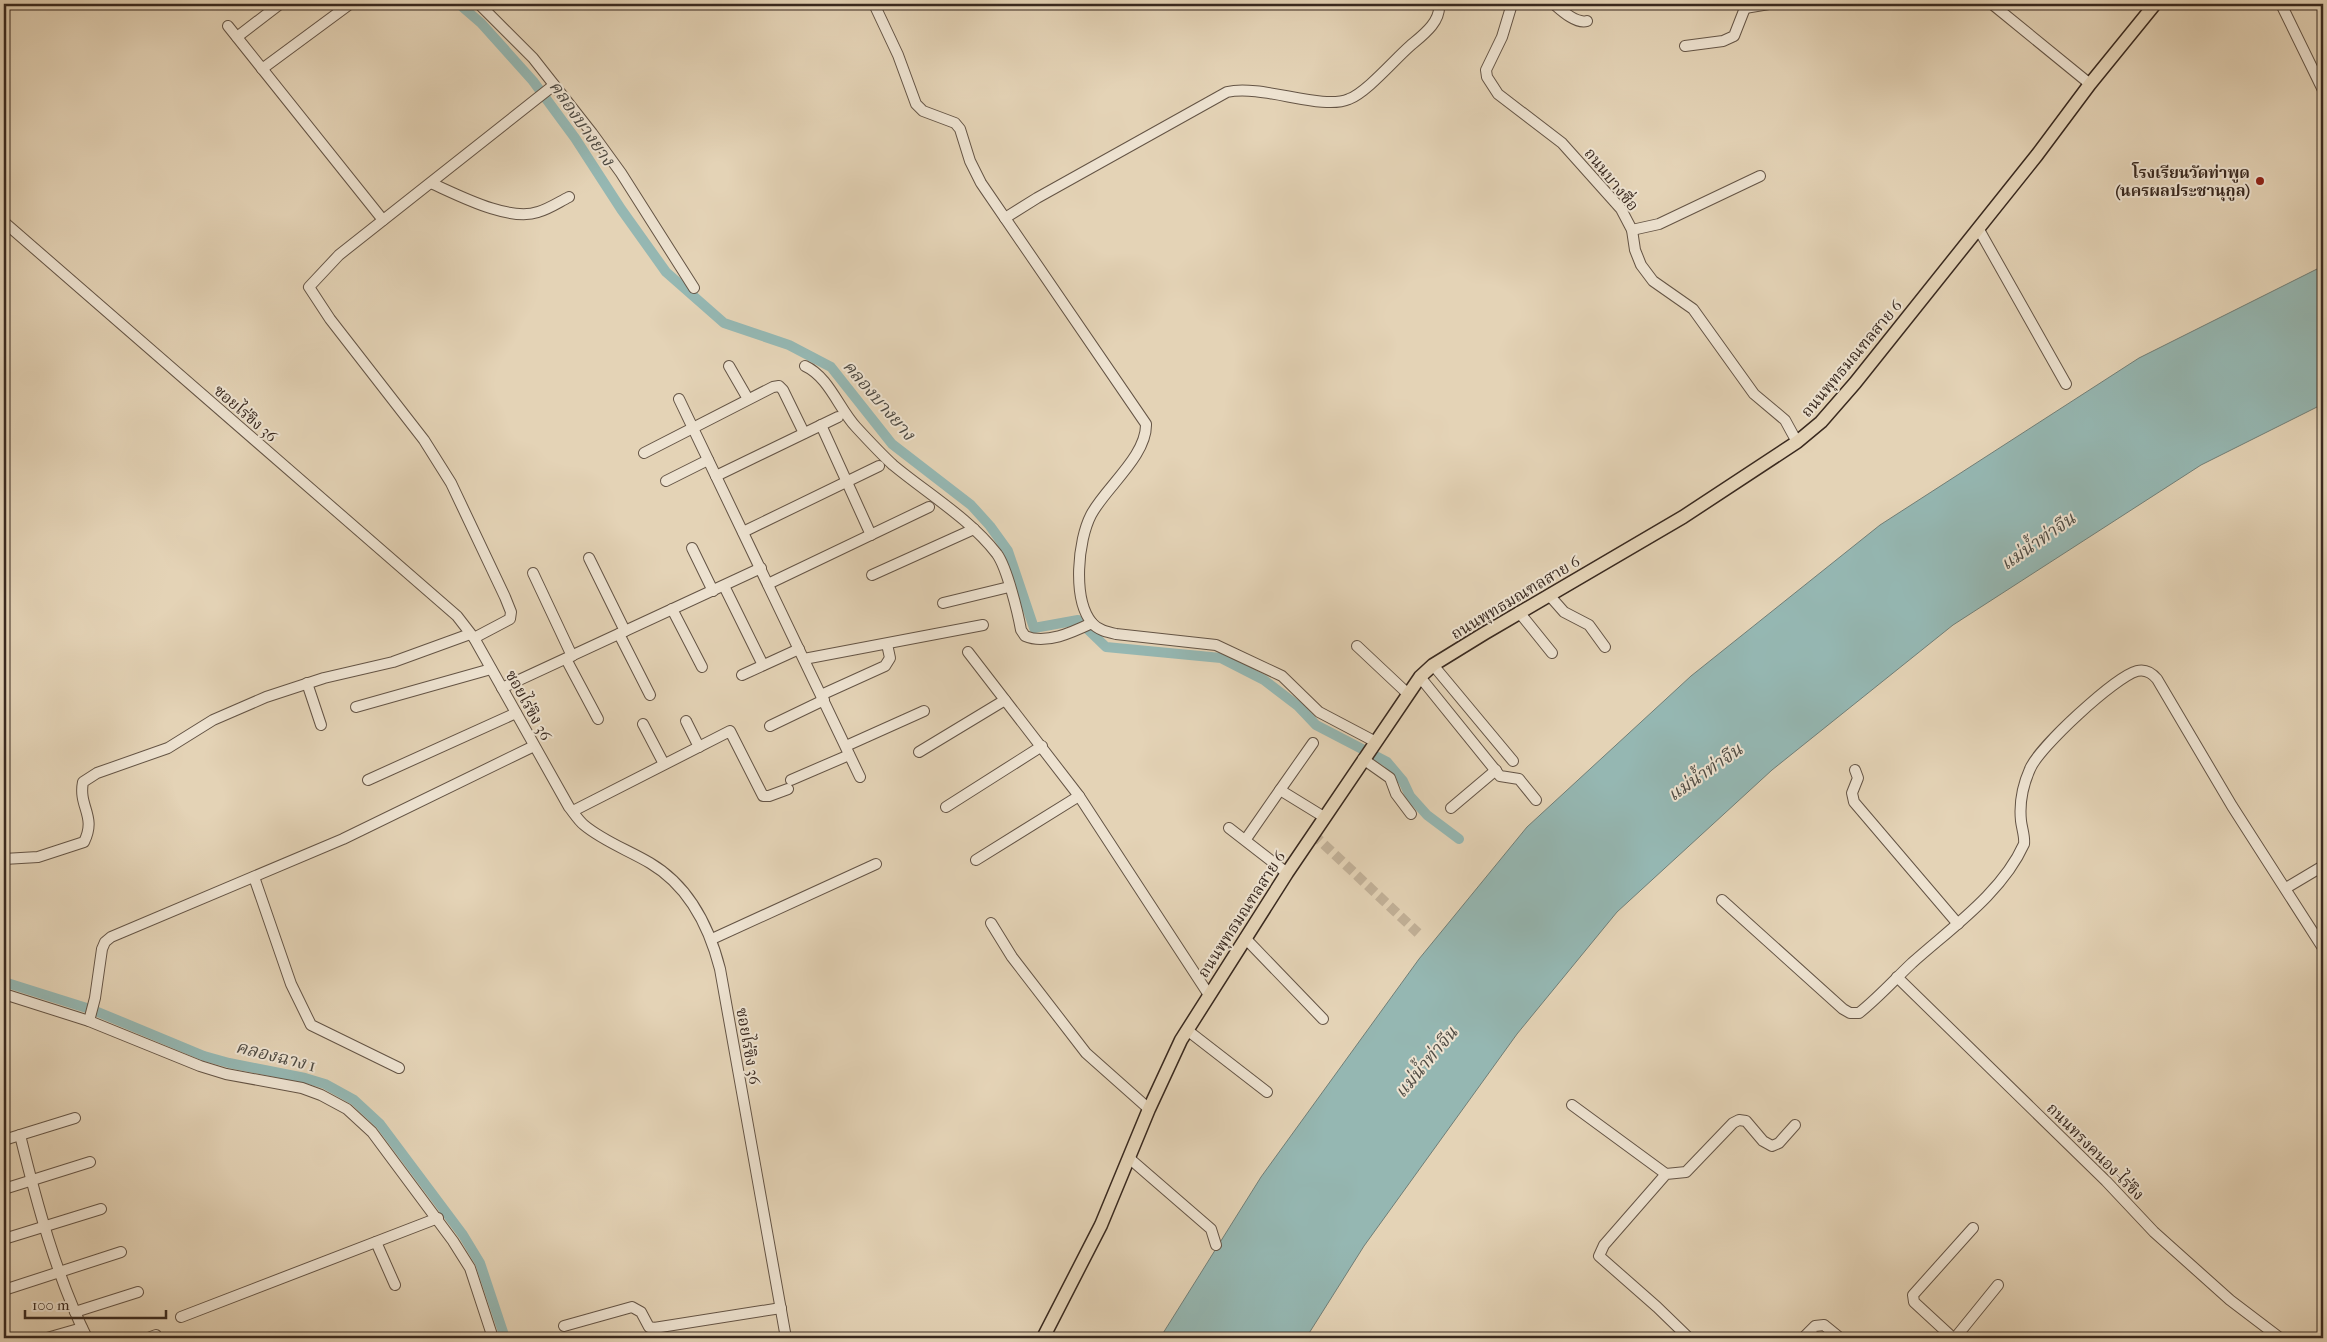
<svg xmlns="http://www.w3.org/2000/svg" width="2327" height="1342" viewBox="0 0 2327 1342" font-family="'IM FELL French Canon','Noto Serif Thai',serif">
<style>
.water{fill:#95b7b2;stroke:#707e77}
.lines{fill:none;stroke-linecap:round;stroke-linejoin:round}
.canal{stroke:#95b7b2;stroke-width:10}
.minor-tunnel{stroke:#c2b198;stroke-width:10;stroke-dasharray:10 5;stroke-linecap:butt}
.minor-casing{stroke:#645445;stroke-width:12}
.major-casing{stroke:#39291f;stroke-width:15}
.minor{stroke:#ede2d0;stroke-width:10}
.major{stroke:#e4d3b6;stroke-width:12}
.poi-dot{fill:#8f2418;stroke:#ede2d0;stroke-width:2}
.labels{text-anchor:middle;stroke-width:4;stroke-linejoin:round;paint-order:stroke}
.poi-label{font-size:16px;font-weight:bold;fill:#39291f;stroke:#ede2d0;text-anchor:end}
.street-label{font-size:16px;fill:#39291f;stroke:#ede2d0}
.water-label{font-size:18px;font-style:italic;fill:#504c44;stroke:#ede2d0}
</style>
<rect width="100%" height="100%" fill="#e4d3b6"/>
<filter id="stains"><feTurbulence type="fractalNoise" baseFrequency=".004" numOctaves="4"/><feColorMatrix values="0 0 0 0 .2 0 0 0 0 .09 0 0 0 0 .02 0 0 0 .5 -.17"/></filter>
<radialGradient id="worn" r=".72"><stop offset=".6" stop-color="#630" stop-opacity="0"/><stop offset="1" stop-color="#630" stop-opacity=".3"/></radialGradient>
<path class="water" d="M 2323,266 L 2323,404 L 2201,465 L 1953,625 L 1772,770 L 1617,912 L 1517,1034 L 1364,1246 L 1306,1338 L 1160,1338 L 1261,1177 L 1419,959 L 1527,827 L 1691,676 L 1880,525 L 2139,358 Z"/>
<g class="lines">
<g class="canal">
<path d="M 459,4 L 481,23 L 533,81 L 575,138 L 621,209 L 666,272 L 724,323 L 789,345 L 831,367 L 892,444 L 971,505 L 990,526 L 1008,551 L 1034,628 L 1078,620 L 1106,647 L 1221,658 L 1264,680 L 1298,706 L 1316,725 L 1387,762 L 1403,781 L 1410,796 L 1427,815 L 1459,839"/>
<path d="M 4,982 L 93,1010 L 204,1056 L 229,1063 L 305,1078 L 325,1084 L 354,1100 L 380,1124 L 463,1235 L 480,1263 L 505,1338"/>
</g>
<path class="minor-tunnel" d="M 1313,834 L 1418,933"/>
<defs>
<g id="minor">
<path d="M 479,4 L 533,58 L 592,133 L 621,173 L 694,288"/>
<path d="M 874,4 L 898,55 L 916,104 L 923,111 L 955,123 L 960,129 L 970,161 L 981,183 L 1146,424 C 1147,456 1105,488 1091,515 C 1078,540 1072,599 1092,623 C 1098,630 1107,632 1116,634 L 1216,645 L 1282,676 L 1319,712 L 1374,741"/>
<path d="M 1512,4 L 1502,37 L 1486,70 L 1487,77 L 1498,94 L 1562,143 L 1621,209 L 1632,230 L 1635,250 L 1641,265 L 1653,281 L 1693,309 L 1754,394 L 1785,420 L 1797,442"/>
<path d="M 1554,4 C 1562,11 1576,24 1587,21"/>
<path d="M 1992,4 L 2090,84"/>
<path d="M 2281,4 L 2323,90"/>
<path d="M 1745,8 L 1769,4"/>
<path d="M 228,26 L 383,220"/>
<path d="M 237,37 L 280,4"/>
<path d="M 1685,46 L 1723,41 L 1734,36 L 1745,8 L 1744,4"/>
<path d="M 262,69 L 350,4"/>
<path d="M 431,183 C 458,195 509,222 538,212 C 549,209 559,202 569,197"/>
<path d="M 1005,218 L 1037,198 L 1227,92 C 1262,84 1322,111 1349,99 C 1367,92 1394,60 1410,46 C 1423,35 1441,22 1439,4"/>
<path d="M 4,222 L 457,616 L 474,638 L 569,807 C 574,813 578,820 584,825 C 603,841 628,850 650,863 C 689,886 709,926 720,969 L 786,1338"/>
<path d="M 1978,228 L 2066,384"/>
<path d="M 1632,230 L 1659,224 L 1760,176"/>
<path d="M 729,366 L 748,399"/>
<path d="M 805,366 C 829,377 839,409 856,427 C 868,440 880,453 893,465 C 928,494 969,518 997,554 C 1007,568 1018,613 1021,630 L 1025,636 C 1046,645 1073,632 1092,623"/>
<path d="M 679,399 L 860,777"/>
<path d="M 821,425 L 871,535"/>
<path d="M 644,453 L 773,387 L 779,386 L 783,390 L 804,433"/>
<path d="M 716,476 L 838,417"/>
<path d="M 666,481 L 708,460"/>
<path d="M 743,532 L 879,466"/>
<path d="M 692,548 L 713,591"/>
<path d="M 589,558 L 625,631"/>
<path d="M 533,573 L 572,656"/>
<path d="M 872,575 L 974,529"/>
<path d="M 768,584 L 929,507"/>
<path d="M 724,586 L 763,665"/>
<path d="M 1549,595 L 1564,612 L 1589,625 L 1605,647"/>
<path d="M 943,603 L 1009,587"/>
<path d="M 672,609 L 702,667"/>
<path d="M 1519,612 L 1552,653"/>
<path d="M 619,634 L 650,695"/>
<path d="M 474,638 L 510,619 L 511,612 L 505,597 L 451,483 L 424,440 L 330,319 L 309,287 L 339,255 L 554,85"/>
<path d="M 1357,646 L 1407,693"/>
<path d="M 968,652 L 1079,796 L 1209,995"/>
<path d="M 566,659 L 598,719"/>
<path d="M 804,659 L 983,625"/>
<path d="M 1433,665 L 1513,761"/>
<path d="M 742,675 L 799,649"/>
<path d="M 1420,677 L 1500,776 L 1519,779 L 1536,800"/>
<path d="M 307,683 L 321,725"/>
<path d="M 502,688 L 761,568"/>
<path d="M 821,695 L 885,666 L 890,658 L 887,644"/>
<path d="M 356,707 L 491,669"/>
<path d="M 686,721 L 699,747"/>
<path d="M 643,724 L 664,764"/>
<path d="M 770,726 L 824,700"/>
<path d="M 1313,743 L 1280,790 L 1324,817"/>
<path d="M 846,746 L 924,711"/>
<path d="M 919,752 L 1005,700"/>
<path d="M 1363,759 L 1390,778 L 1396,794 L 1411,814"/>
<path d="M 1855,770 L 1858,778 L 1852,793 L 1854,802 L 1958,924"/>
<path d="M 368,780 L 516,713"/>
<path d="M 791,780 L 849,755"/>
<path d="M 946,807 L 1042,746"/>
<path d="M 1451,808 L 1496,770"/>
<path d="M 573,811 L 730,731 L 763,796 L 769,796 L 788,789"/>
<path d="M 1229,828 L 1287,873"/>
<path d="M 1246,839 L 1280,790"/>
<path d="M 4,859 L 38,857 L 84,842 C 97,816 78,807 83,782 L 97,773 L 168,748 L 213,720 L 266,697 L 324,678 L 393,662 L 470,634"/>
<path d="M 976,860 L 1079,796"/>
<path d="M 254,877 L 291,984 L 311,1025 L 399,1068"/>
<path d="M 2286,888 L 2323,866"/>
<path d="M 1722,900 L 1843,1009 L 1850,1013 L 1859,1013 C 1878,998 1895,979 1912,963 C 1951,928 2002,893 2024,844 C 2025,837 2022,829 2021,821 C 2019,802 2022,787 2030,769 C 2039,747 2115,677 2137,671 C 2145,669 2152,673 2157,679 L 2232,806 L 2323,948"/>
<path d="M 991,923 L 1012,957 L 1086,1053 L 1149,1109"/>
<path d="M 1245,938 L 1323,1019"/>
<path d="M 712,939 L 876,864"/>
<path d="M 1897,977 L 2106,1181 L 2154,1232 L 2230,1300 L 2280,1338"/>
<path d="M 4,994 L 89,1021 L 200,1066 L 226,1074 L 302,1088 L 321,1095 L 347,1109 L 372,1132 L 453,1241 L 470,1268 L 493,1338"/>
<path d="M 89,1021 L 95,998 L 102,949 L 105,942 L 111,937 L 343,839 L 534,746"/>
<path d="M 1187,1030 L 1267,1092"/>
<path d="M 1572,1105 L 1666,1174"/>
<path d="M 75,1118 L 20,1135 C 37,1204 56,1275 87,1338"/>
<path d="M 4,1140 L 20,1135"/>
<path d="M 1129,1158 L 1211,1229 L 1216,1245"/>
<path d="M 4,1189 L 90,1162"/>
<path d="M 4,1239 L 101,1209"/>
<path d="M 376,1242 L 395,1285"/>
<path d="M 4,1290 L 121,1252"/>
<path d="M 75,1312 L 138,1292"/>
<path d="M 181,1317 L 438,1218"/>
<path d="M 564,1326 L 632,1307 L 641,1312 L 649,1327 L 654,1328 L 781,1308"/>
<path d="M 47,1338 L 82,1328"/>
<path d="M 148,1338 L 156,1335"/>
<path d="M 1689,1338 L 1657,1307 L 1599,1256 L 1604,1245 L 1666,1174 L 1686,1172 L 1733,1123 L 1739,1120 L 1746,1121 L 1763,1141 L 1772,1146 L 1779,1143 L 1795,1125"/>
<path d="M 1803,1338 L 1815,1326 L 1824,1325 L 1840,1338"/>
<path d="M 1953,1338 L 1914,1302 L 1913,1295 L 1973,1228"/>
<path d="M 1955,1338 L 1998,1285"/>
</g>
<path id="major" d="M 1043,1338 L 1101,1225 L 1149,1109 L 1181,1040 L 1287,873 L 1420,677 L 1433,665 L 1485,633 L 1683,517 L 1797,442 L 1821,422 L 1855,383 L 2037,155 L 2090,84 L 2155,4"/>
</defs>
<use href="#minor" class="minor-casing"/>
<use href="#major" class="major-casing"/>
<use href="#minor" class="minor"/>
<use href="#major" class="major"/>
</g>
<circle class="poi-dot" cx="2260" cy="181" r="5"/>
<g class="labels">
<g class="poi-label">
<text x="2250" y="178">โรงเรียนวัดท่าพูด<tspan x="2250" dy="18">(นครผลประชานุกูล)</tspan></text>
</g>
<g class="street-label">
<text transform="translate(1612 179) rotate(51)" y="6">ถนนบางซื่อ</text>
<text transform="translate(1851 358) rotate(-50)" y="6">ถนนพุทธมณฑลสาย 6</text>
<text transform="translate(246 413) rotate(41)" y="6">ซอยไร่ขิง 36</text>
<text transform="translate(1515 597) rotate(-31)" y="6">ถนนพุทธมณฑลสาย 6</text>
<text transform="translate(529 705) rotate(61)" y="6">ซอยไร่ขิง 36</text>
<text transform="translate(1241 914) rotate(-57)" y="6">ถนนพุทธมณฑลสาย 6</text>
<text transform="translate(749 1046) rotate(80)" y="6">ซอยไร่ขิง 36</text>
<text transform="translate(2096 1151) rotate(45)" y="6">ถนนทรงคนอง-ไร่ขิง</text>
</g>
<g class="water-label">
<text transform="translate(582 123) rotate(55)" y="6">คลองบางยาง</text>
<text transform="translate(879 400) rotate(49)" y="6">คลองบางยาง</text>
<text transform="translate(2038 541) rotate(-35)" y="6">แม่น้ำท่าจีน</text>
<text transform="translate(1705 772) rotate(-35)" y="6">แม่น้ำท่าจีน</text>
<text transform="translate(276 1056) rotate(14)" y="6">คลองฉาง 1</text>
<text transform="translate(1426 1062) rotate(-50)" y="6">แม่น้ำท่าจีน</text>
</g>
</g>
<rect width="2327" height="1342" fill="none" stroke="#e4d3b6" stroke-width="20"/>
<rect x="5" y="5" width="2317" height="1332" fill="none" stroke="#39291f" stroke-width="2.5"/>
<rect x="10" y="10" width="2307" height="1322" fill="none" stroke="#39291f"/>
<path d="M25 1310v8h141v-8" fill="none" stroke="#39291f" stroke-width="2.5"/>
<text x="32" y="1310" font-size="15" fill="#39291f" stroke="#ede2d0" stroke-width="4" paint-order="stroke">100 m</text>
<rect width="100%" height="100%" filter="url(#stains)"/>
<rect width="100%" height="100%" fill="url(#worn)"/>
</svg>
